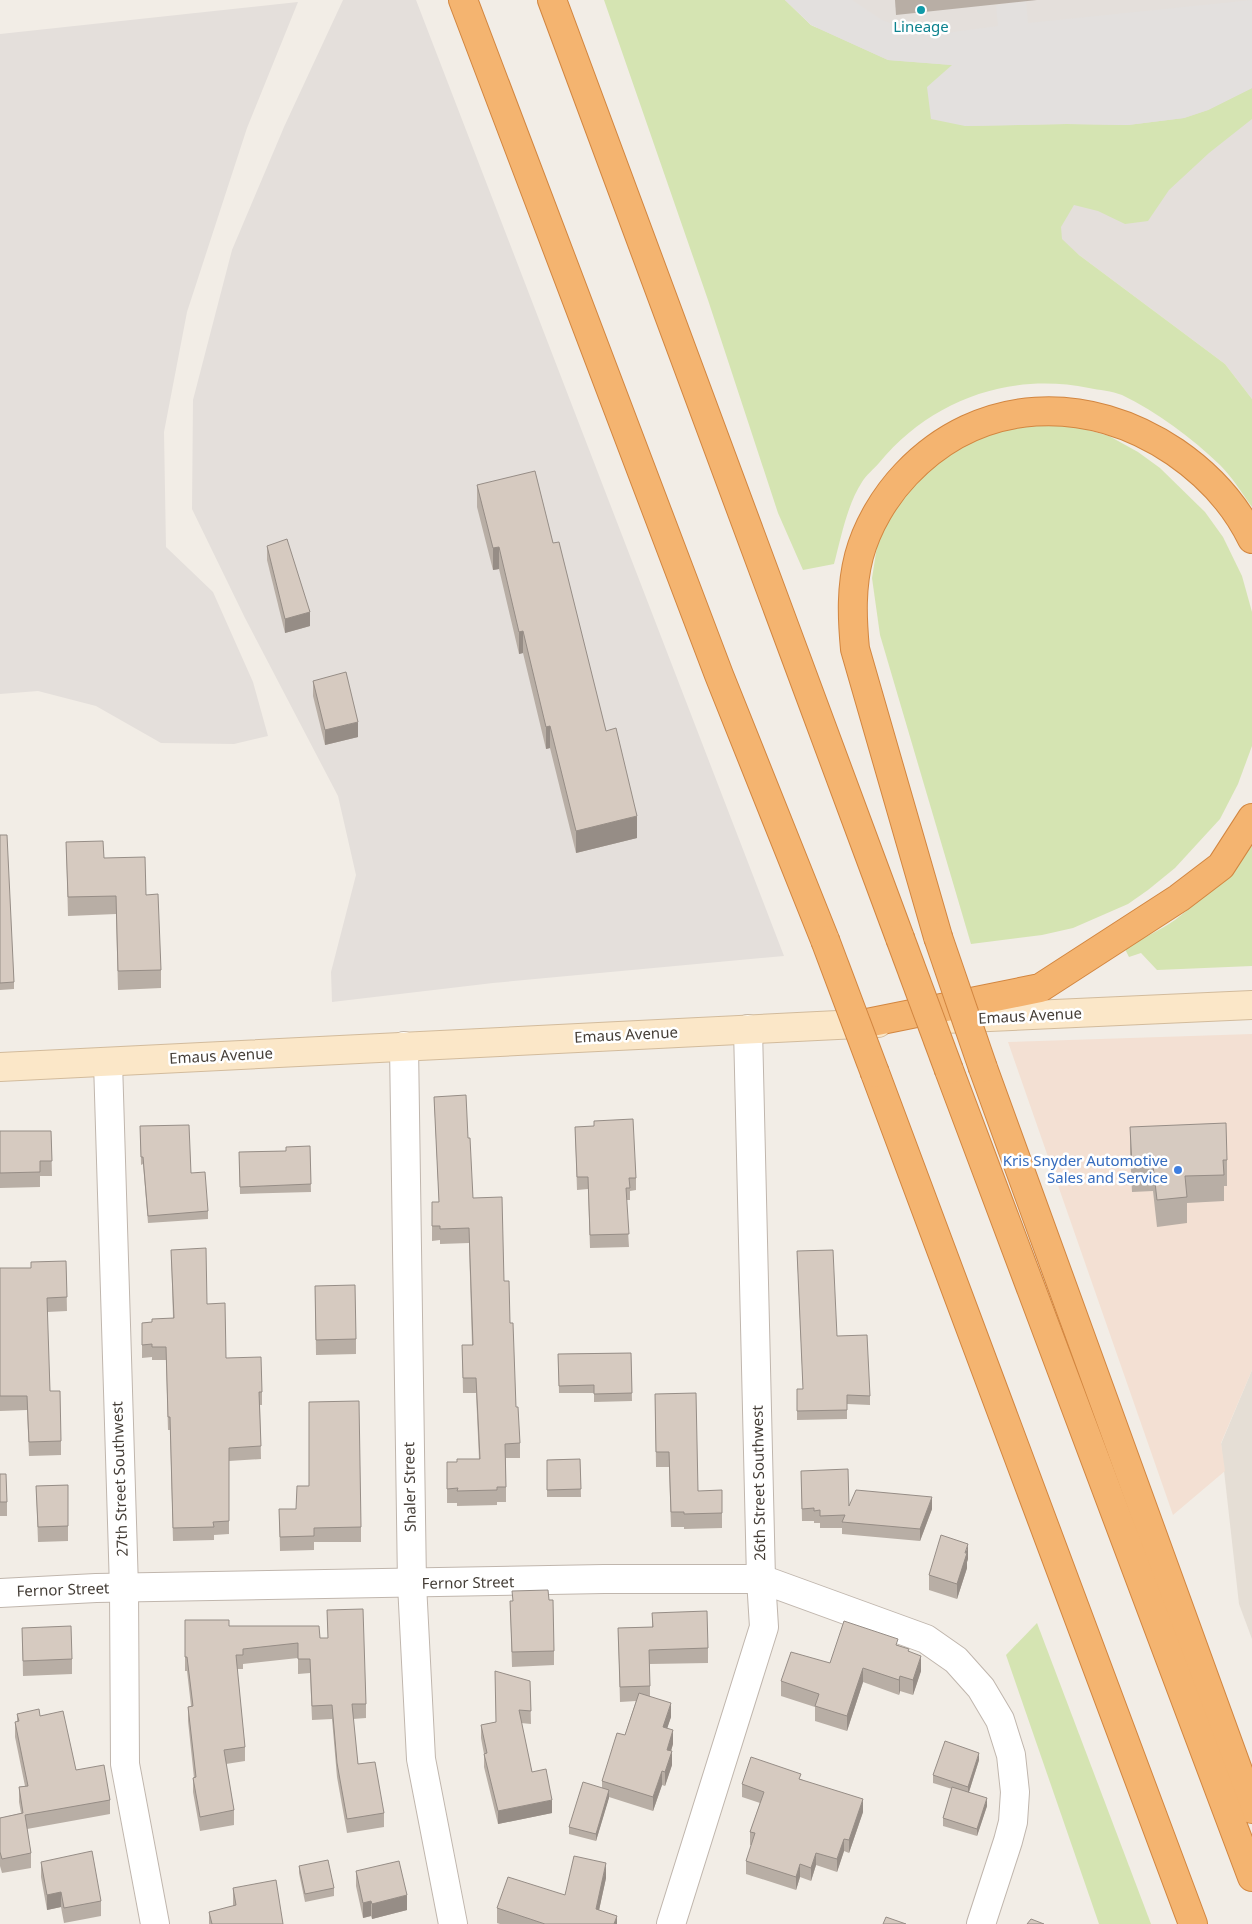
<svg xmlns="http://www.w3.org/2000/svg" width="1252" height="1924" viewBox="0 0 1252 1924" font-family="'Noto Sans',sans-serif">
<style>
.residential{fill:#e5ded5}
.commercial{fill:#f3e0d3}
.industrial{fill:#e4dfdb}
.green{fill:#d5e4b2}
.parking{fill:#e3e0de}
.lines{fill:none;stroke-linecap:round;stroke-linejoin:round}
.street-casing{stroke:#c0b6ad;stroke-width:30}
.secondary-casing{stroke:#d2bb9c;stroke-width:30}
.highway-casing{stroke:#d28640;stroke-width:30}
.street{stroke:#fff;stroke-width:28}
.secondary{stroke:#fbe7c8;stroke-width:28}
.highway{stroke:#f4b470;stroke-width:28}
.highway-bridge-casing{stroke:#d28640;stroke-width:30;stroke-linecap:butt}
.highway-bridge{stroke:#f4b470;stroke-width:28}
.wall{fill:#b8aea5}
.shaded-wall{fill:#968d86}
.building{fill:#d6cac0;stroke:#968d86}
.culture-dot{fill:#0f9aa8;stroke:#fff;stroke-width:2}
.shop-dot{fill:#3f7fe0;stroke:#fff;stroke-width:2}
.labels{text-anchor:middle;stroke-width:5;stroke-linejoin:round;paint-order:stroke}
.culture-label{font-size:15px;fill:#0d838f;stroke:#fff}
.street-label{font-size:15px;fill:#443d36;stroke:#fff}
.shop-label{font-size:15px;fill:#366cbe;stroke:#fff;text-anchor:end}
</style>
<rect width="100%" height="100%" fill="#f2ede6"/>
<path class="residential" d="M 1252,1370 L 1252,1639 L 1239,1604 L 1221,1444 Z"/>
<path class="commercial" d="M 1252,1034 L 1252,1370 L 1221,1443 L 1225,1471 L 1173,1515 L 1008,1042 Z"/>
<g class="industrial">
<path d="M 343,0 L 416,0 L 784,956 L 493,983 L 332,1002 L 331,972 L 356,875 L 338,796 L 245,618 L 192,509 L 193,400 L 232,250 L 284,127 Z"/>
<path d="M 785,0 L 1252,0 L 1252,399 L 1225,364 L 1079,255 Z"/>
<path d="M 298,2 L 247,128 L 187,312 L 164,432 L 166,547 L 213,592 L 253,682 L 268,736 L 234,744 L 161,743 L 96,706 L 38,691 L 0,694 L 0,34 Z"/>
</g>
<g class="green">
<path d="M 604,0 L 785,0 L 811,25 L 888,60 L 952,65 L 965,126 L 1067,124 L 1128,125 L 1184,118 L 1208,110 L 1252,88 L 1252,119 L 1209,153 L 1169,190 L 1148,221 L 1125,224 L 1098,211 L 1074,205 L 1061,227 L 1062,239 L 1079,255 L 1225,364 L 1252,399 L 1252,507 C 1242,493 1232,477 1220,465 C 1192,438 1157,412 1122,395 C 1112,391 1099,390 1089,388 C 1009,372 931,400 879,463 C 874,469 866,475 862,482 C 847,505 841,538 834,564 L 803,570 L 778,513 L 708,300 Z"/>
<path d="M 1060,422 L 1109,436 L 1138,452 L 1160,468 L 1205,512 L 1223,537 L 1242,576 L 1252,612 L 1252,746 L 1238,784 L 1220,819 L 1175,868 L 1148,890 L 1128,904 L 1073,928 L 1042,935 L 971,944 L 880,635 L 872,578 L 877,546 L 887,520 L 904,490 L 956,447 L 1004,426 Z"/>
<path d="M 1252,838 L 1252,966 L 1157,970 L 1141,953 L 1129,957 L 1124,947 C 1141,939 1159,931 1175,920 C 1205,898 1228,866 1252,838 Z"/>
<path d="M 1037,1623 L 1151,1924 L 1099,1924 L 1006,1655 Z"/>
</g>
<path class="parking" d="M 785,0 L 852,0 L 882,20 L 915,32 L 930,35 L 998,26 L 996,5 L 1026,1 L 1028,23 L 1252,0 L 1252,88 L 1208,110 L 1184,118 L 1128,125 L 1067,124 L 965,126 L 931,119 L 927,87 L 952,65 L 888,60 L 811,25 Z"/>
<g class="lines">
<defs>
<g id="street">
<path d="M 404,1046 L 412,1584 L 421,1759 L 453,1924"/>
<path d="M 108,1062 L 124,1588 L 125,1764 L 155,1924"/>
<path d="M 0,1593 L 96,1588 L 604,1579 L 761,1579 L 926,1639 L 956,1660 L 981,1688 L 1000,1720 L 1011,1755 L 1015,1792 L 1013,1822 L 1008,1841 L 981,1924"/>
<path d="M 671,1924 L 764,1627 L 761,1579 L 748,1029"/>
</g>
<g id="secondary">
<path d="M 944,1019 L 1252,1005"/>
<path d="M 0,1067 L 878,1023"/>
</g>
<g id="highway">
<path d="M 463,0 L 719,675 L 825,940"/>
<path d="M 552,0 L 900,938"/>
<path d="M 938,937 L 855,649 C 852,617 851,587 859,556 C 867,526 885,496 906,474 C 980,396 1088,393 1175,452 C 1207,474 1235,504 1252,539"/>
<path d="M 867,1023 L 1040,988 L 1179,898 L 1221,866 L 1252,818"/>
<path d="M 983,1068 L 1252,1809"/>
<path d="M 949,1070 L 1252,1877"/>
<path d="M 875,1073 L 1193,1924"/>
</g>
</defs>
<use href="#street" class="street-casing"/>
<use href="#secondary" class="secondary-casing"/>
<use href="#highway" class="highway-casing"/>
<use href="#street" class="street"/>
<use href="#secondary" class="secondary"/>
<use href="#highway" class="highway"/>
<defs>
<g id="highway-bridge">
<path d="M 938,937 L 983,1068"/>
<path d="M 900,938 L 949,1070"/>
<path d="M 825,940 L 875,1073"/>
</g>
</defs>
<use href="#highway-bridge" class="highway-bridge-casing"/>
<use href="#highway-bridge" class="highway-bridge"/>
</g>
<g class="wall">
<path d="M 895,0 L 1037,0 L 896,15 Z"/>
<path d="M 477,485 L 553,543 L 606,731 L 637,838 L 576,853 L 550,748 L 546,749 L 523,653 L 519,654 L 499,569 L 493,570 L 477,507 Z"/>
<path d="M 267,546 L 310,626 L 285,633 L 267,560 Z"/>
<path d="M 313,681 L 358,737 L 325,745 L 313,696 Z"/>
<path d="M 0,835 L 14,982 L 14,989 L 0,990 Z"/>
<path d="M 66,842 L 104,858 L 146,895 L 161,970 L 161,988 L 118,990 L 116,914 L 68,916 Z"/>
<path d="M 434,1097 L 468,1138 L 473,1198 L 504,1281 L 510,1323 L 516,1407 L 520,1443 L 520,1458 L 506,1458 L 506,1502 L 497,1502 L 497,1505 L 457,1506 L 457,1503 L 447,1503 L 447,1462 L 457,1462 L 479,1459 L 476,1393 L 463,1393 L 462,1345 L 472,1345 L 469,1243 L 440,1244 L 440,1240 L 432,1241 L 432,1202 L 439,1202 Z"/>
<path d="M 140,1126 L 208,1211 L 208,1219 L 148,1223 L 143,1164 L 141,1165 Z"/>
<path d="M 575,1127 L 636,1178 L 636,1190 L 630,1191 L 630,1200 L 626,1200 L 629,1247 L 590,1248 L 588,1189 L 577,1190 Z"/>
<path d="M 1130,1127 L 1227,1160 L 1227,1186 L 1224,1186 L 1224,1201 L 1187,1203 L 1187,1223 L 1157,1227 L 1153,1191 L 1132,1192 L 1130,1153 Z"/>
<path d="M 0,1131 L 51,1131 L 52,1176 L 40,1176 L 40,1187 L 0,1188 Z"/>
<path d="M 310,1146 L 311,1192 L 240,1194 L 239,1152 L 286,1151 Z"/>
<path d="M 171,1250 L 207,1304 L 226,1358 L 262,1392 L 262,1405 L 260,1405 L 261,1459 L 229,1461 L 229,1534 L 214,1535 L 214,1540 L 173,1541 L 170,1430 L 168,1430 L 166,1360 L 152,1360 L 152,1357 L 142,1358 L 142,1323 L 152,1322 L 173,1318 Z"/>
<path d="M 797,1251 L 837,1336 L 870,1396 L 870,1405 L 847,1404 L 847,1419 L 797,1420 L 797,1389 L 803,1389 Z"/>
<path d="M 66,1261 L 67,1311 L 47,1312 L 50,1391 L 61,1441 L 61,1455 L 29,1456 L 27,1410 L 0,1411 L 0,1268 L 31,1268 Z"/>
<path d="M 315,1286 L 356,1339 L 356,1354 L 316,1355 Z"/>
<path d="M 631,1353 L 632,1401 L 594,1402 L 594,1393 L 559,1393 L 558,1354 Z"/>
<path d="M 655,1394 L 698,1491 L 722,1513 L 722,1528 L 684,1529 L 684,1527 L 671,1527 L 669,1467 L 656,1467 Z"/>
<path d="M 580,1459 L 581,1497 L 547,1497 L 547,1460 Z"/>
<path d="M 801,1471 L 849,1506 L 932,1509 L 920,1541 L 842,1534 L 842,1528 L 820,1528 L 820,1523 L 814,1523 L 814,1521 L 802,1521 Z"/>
<path d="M 0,1474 L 7,1502 L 7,1516 L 0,1516 Z"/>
<path d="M 68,1485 L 68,1541 L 38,1542 L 36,1486 Z"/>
<path d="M 279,1509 L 361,1527 L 361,1542 L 314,1542 L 314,1550 L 280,1551 Z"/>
<path d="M 968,1559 L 967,1562 L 967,1568 L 957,1599 L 929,1590 L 929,1575 Z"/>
<path d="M 549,1600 L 554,1651 L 554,1665 L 512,1667 L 510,1601 Z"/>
<path d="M 327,1610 L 366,1704 L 366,1718 L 353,1719 L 358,1764 L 384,1813 L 384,1827 L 347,1833 L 337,1777 L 332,1719 L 312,1720 L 310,1673 L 298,1674 L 298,1658 L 243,1664 L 243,1669 L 237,1669 L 245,1747 L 245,1761 L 226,1764 L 234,1810 L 234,1825 L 200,1831 L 193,1792 L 193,1778 L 194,1778 L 188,1721 L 188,1707 L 191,1706 L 187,1671 L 185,1671 L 185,1620 L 320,1638 L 328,1638 Z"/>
<path d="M 652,1613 L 708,1648 L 708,1663 L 650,1664 L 650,1696 L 671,1717 L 667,1728 L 673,1744 L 671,1751 L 672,1765 L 665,1786 L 662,1785 L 653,1811 L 609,1797 L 596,1841 L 569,1834 L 569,1827 L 602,1788 L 602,1781 L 625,1735 L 636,1701 L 620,1702 L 618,1628 L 652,1627 Z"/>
<path d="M 22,1628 L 72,1659 L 72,1674 L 23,1676 Z"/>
<path d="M 898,1645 L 909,1651 L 921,1671 L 913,1695 L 900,1691 L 899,1695 L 863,1682 L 847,1731 L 815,1721 L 815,1707 L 781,1696 L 781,1681 L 830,1663 Z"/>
<path d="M 530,1681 L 531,1724 L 521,1723 L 532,1772 L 552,1813 L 498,1824 L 484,1767 L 484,1754 L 481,1738 L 481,1725 L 496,1722 Z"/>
<path d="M 17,1714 L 40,1716 L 76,1770 L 110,1800 L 110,1814 L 27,1829 L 31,1853 L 31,1868 L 2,1873 L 0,1866 L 0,1818 L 21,1813 L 19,1802 L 19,1787 L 25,1786 L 15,1737 L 15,1722 L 17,1722 Z"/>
<path d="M 979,1760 L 969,1792 L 987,1806 L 977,1836 L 943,1826 L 943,1818 L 952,1789 L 933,1783 L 933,1775 Z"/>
<path d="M 801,1779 L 863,1812 L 849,1853 L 844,1851 L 837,1872 L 816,1865 L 811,1881 L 800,1877 L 796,1890 L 746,1874 L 746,1861 L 752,1845 L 750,1845 L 750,1832 L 760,1803 L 742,1797 L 742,1784 Z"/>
<path d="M 41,1862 L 101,1901 L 101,1916 L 64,1923 L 61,1907 L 47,1910 L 41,1877 Z"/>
<path d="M 299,1866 L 334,1888 L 334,1896 L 305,1902 L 299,1873 Z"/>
<path d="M 356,1871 L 407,1910 L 372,1919 L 371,1916 L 363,1918 L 356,1886 Z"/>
<path d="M 606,1878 L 599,1910 L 617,1924 L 500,1924 L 497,1923 L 497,1908 L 565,1895 Z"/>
<path d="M 233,1888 L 283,1924 L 209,1924 L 209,1912 L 233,1906 Z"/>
</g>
<g class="shaded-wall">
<path d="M 499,547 L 499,569 L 493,570 L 493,548 Z"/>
<path d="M 310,612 L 310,626 L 285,633 L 285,619 Z"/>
<path d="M 523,631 L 523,653 L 519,654 L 519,632 Z"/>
<path d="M 358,722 L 358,737 L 325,745 L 325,730 Z"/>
<path d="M 550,726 L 550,748 L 546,749 L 546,727 Z"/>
<path d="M 637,816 L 637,838 L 576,853 L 576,831 Z"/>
<path d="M 932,1497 L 932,1509 L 920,1541 L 920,1529 Z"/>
<path d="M 968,1544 L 968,1559 L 967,1562 L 967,1568 L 957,1599 L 957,1584 Z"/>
<path d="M 921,1656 L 921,1671 L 913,1695 L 913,1680 Z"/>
<path d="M 863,1668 L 863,1682 L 847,1731 L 847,1716 Z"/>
<path d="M 900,1676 L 900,1691 L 899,1695 L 899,1680 Z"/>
<path d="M 671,1703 L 671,1717 L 663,1741 L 663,1727 Z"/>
<path d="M 673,1730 L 673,1744 L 667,1764 L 667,1750 Z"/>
<path d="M 672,1751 L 672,1765 L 665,1786 L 665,1772 Z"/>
<path d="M 979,1753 L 979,1760 L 968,1795 L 968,1787 Z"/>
<path d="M 662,1771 L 662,1785 L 653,1811 L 653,1797 Z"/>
<path d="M 609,1790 L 609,1798 L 596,1841 L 596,1834 Z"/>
<path d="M 987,1798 L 987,1806 L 977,1836 L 977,1829 Z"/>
<path d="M 863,1799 L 863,1812 L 849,1853 L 849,1840 Z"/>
<path d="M 552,1800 L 552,1813 L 498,1824 L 498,1811 Z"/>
<path d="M 844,1839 L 844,1851 L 837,1872 L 837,1859 Z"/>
<path d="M 816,1853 L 816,1865 L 811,1881 L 811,1868 Z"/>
<path d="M 606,1863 L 606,1878 L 596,1924 L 596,1909 Z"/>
<path d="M 800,1864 L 800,1877 L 796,1890 L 796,1877 Z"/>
<path d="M 61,1892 L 61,1907 L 47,1910 L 47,1895 Z"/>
<path d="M 407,1895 L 407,1910 L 372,1919 L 372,1904 Z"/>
<path d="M 371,1901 L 371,1916 L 363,1918 L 363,1903 Z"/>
<path d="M 617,1916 L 617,1924 L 614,1924 Z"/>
</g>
<g class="building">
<path d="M 535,471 L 553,543 L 559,542 L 606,731 L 616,728 L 637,816 L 576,831 L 550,726 L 546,727 L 523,631 L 519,632 L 499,547 L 493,548 L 477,485 Z"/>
<path d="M 287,539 L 310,612 L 285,619 L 267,546 Z"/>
<path d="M 346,672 L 358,722 L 325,730 L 313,681 Z"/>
<path d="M 0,835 L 7,835 L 14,982 L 0,983 Z"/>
<path d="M 103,841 L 104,858 L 145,857 L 146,895 L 158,894 L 161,970 L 118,971 L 116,896 L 68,897 L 66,842 Z"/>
<path d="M 466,1095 L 468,1138 L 470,1138 L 473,1198 L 502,1197 L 504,1281 L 509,1281 L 510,1323 L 513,1323 L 516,1407 L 518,1407 L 520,1443 L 505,1444 L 506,1487 L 497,1487 L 497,1490 L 457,1491 L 458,1488 L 447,1489 L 447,1462 L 457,1462 L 457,1459 L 480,1459 L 476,1378 L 463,1378 L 462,1345 L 473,1345 L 469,1228 L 440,1229 L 440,1226 L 432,1226 L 432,1202 L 439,1202 L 434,1097 Z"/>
<path d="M 633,1119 L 636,1178 L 629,1178 L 630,1188 L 626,1188 L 629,1234 L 590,1235 L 588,1177 L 577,1177 L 575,1127 L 594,1126 L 594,1121 Z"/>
<path d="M 1226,1123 L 1227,1160 L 1223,1160 L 1224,1175 L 1185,1176 L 1187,1197 L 1157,1200 L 1153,1165 L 1132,1166 L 1130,1127 Z"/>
<path d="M 189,1125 L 191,1173 L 205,1172 L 208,1211 L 148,1216 L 143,1157 L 141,1157 L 140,1126 Z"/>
<path d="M 0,1131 L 51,1131 L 52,1161 L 40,1161 L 40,1172 L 0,1173 Z"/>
<path d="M 310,1146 L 311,1184 L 240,1187 L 239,1152 L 286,1151 L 286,1147 Z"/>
<path d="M 206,1248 L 207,1304 L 225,1303 L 226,1358 L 261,1357 L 262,1392 L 259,1392 L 261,1446 L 229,1448 L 229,1521 L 213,1522 L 214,1527 L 173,1528 L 170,1417 L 168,1417 L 166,1347 L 152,1347 L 152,1344 L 142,1345 L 142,1323 L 152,1322 L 152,1319 L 174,1318 L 171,1250 Z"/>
<path d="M 833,1250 L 837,1336 L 867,1335 L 870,1396 L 847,1395 L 847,1410 L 797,1411 L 797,1389 L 803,1389 L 797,1251 Z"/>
<path d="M 66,1261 L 67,1297 L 47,1298 L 50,1391 L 60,1391 L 61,1441 L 29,1442 L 27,1396 L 0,1396 L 0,1268 L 31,1268 L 31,1262 Z"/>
<path d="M 355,1285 L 356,1339 L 316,1340 L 315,1286 Z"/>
<path d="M 631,1353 L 632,1393 L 594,1394 L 594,1385 L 559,1386 L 558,1354 Z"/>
<path d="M 696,1393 L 698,1491 L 722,1490 L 722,1513 L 684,1514 L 684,1512 L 671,1512 L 669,1452 L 656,1452 L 655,1394 Z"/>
<path d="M 359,1401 L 361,1527 L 314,1528 L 314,1536 L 280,1537 L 279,1509 L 296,1509 L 297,1486 L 309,1486 L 309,1402 Z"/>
<path d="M 580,1459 L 581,1489 L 547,1490 L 547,1460 Z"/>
<path d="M 848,1469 L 849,1506 L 856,1490 L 932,1497 L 920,1529 L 842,1522 L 845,1515 L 820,1516 L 820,1510 L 814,1511 L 814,1508 L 802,1509 L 801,1471 Z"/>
<path d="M 0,1474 L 6,1474 L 7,1502 L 0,1502 Z"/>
<path d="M 68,1485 L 68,1526 L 38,1527 L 36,1486 Z"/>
<path d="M 941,1535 L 968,1544 L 965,1553 L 967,1553 L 957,1584 L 929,1575 Z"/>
<path d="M 548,1590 L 549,1600 L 553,1600 L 554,1651 L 512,1652 L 510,1601 L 513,1601 L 512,1591 Z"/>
<path d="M 363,1609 L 366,1704 L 352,1704 L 358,1764 L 375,1762 L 384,1813 L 347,1819 L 337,1763 L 332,1705 L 312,1706 L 310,1659 L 298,1659 L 298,1643 L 243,1649 L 243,1655 L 236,1655 L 245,1747 L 224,1750 L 234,1810 L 200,1817 L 193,1778 L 196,1777 L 188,1707 L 193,1706 L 187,1657 L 185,1657 L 185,1620 L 229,1620 L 229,1626 L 319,1626 L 320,1638 L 328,1638 L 327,1610 Z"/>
<path d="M 707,1611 L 708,1648 L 649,1650 L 650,1686 L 620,1687 L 618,1628 L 653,1627 L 652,1613 Z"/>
<path d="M 844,1621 L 898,1639 L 896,1645 L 909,1649 L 908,1651 L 921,1656 L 913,1680 L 900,1676 L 899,1680 L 863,1668 L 847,1716 L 815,1706 L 819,1694 L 781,1681 L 791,1652 L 830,1663 Z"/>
<path d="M 71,1626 L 72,1659 L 23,1661 L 22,1628 Z"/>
<path d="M 495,1671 L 530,1681 L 531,1711 L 519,1710 L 532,1772 L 546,1769 L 552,1800 L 498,1811 L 484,1754 L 487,1753 L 481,1725 L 496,1722 Z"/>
<path d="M 639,1693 L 671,1703 L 663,1727 L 673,1730 L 667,1750 L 672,1751 L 665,1772 L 662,1771 L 653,1797 L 602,1781 L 617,1733 L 625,1735 Z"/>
<path d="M 39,1709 L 40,1716 L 63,1711 L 76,1770 L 104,1765 L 110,1800 L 25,1815 L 31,1853 L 2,1859 L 0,1852 L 0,1818 L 23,1813 L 19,1787 L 28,1786 L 15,1722 L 19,1721 L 17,1714 Z"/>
<path d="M 945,1741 L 979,1753 L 968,1787 L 933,1775 Z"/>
<path d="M 751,1757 L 801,1774 L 799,1779 L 863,1799 L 849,1840 L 844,1839 L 837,1859 L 816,1853 L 811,1868 L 800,1864 L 796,1877 L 746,1861 L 755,1833 L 750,1832 L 764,1792 L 742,1784 Z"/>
<path d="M 583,1782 L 609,1790 L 596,1834 L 569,1827 Z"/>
<path d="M 952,1787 L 987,1798 L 977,1829 L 943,1818 Z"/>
<path d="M 92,1851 L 101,1901 L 64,1908 L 61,1892 L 47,1895 L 41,1862 Z"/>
<path d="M 574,1856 L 606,1863 L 596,1909 L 617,1916 L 614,1924 L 545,1924 L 497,1908 L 508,1877 L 565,1895 Z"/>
<path d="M 328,1860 L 334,1888 L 305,1894 L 299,1866 Z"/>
<path d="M 399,1861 L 407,1895 L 372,1904 L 371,1901 L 363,1903 L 356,1871 Z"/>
<path d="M 276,1880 L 283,1924 L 212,1924 L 209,1912 L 236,1905 L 233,1888 Z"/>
<path d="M 886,1917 L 906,1924 L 883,1924 Z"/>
<path d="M 1031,1919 L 1044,1924 L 1027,1924 Z"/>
</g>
<circle class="culture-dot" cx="921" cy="10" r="5"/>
<circle class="shop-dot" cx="1178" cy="1170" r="5"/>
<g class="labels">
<g class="culture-label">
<text x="921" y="32">Lineage</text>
</g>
<g class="street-label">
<text transform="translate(1030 1016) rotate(-3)" y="5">Emaus Avenue</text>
<text transform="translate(626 1035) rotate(-3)" y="5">Emaus Avenue</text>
<text transform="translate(221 1056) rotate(-3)" y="5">Emaus Avenue</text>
<text transform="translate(120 1479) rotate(-92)" y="5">27th Street Southwest</text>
<text transform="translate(759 1483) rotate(-91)" y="5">26th Street Southwest</text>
<text transform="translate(410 1487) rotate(-91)" y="5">Shaler Street</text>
<text transform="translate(468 1583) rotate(-1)" y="5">Fernor Street</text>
<text transform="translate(63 1590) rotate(-2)" y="5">Fernor Street</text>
</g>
<g class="shop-label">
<text x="1168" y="1166">Kris Snyder Automotive<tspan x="1168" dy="17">Sales and Service</tspan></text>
</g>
</g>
</svg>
